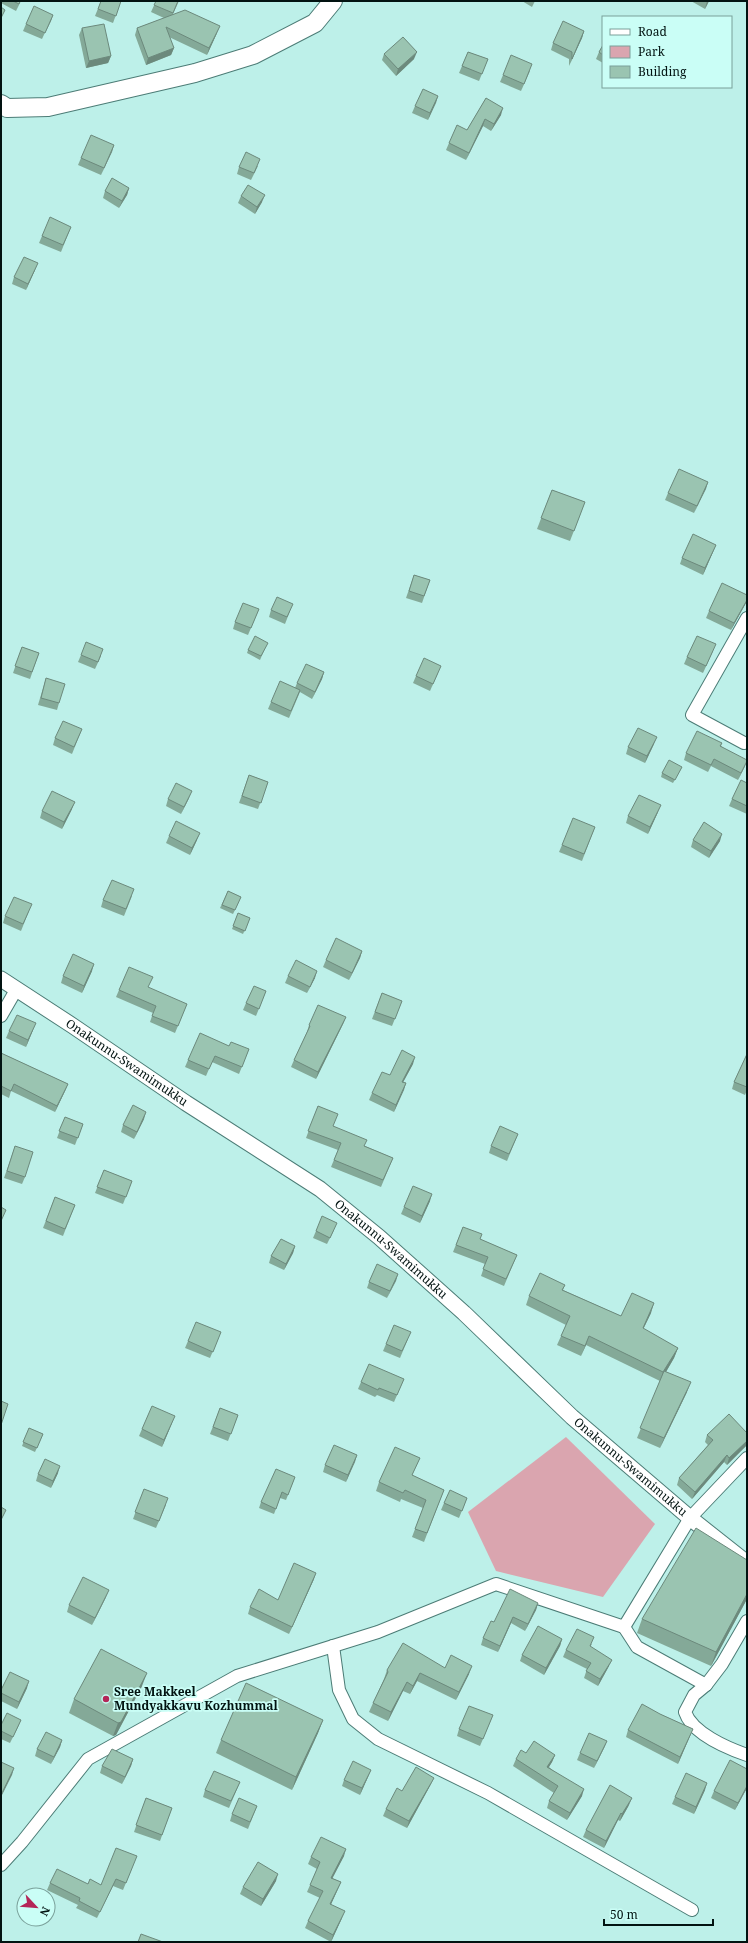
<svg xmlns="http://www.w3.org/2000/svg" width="748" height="1943" viewBox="0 0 748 1943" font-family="'Noto Serif',serif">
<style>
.green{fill:#daa5af}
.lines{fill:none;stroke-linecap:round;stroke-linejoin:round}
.minor-casing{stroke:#4c7c76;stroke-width:14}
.tertiary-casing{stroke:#4c7c76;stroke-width:17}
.secondary-casing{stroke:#4c7c76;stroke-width:20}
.minor{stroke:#fff;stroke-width:12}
.tertiary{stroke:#fff;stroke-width:15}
.secondary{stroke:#fff;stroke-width:18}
.wall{fill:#84a998}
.shaded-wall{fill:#6c897c}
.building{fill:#9ac4b1;stroke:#6c897c}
.poi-dot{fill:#b42658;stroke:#cafef6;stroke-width:1.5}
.labels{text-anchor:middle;stroke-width:3.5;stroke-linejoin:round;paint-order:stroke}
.street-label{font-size:12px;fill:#021311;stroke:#cafef6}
.poi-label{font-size:12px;font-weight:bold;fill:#021311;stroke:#cafef6;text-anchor:start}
</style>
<rect width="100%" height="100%" fill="#bdf0e9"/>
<path class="green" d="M 566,1437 L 655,1524 L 603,1597 L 496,1571 L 468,1512 Z"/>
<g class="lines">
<defs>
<g id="minor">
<path d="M 744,743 L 692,715 L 747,618"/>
<path d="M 1,1016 L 16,990"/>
<path d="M 747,1621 L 722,1664 L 706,1685 L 694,1695 L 685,1712 C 692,1733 727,1748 747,1755"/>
<path d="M 624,1627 L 637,1647 L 706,1685"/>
<path d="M 333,1646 L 339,1690 L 353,1719 L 378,1739 L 488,1793 L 692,1910"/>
<path d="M 1,1865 L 22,1842 L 88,1759 L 237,1676 L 378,1632 L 496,1584 L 624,1627 L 690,1518 L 747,1458"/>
</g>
<g id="tertiary">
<path id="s1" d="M 1,979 L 73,1026 L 186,1103 L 320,1189 L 379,1237 L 464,1313 L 572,1417 L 690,1518 L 747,1563"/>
</g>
<path id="secondary" d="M 1,104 L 7,108 L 48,107 L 195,73 L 253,55 L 315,23 L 333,1"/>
</defs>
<use href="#minor" class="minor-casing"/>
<use href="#tertiary" class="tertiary-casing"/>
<use href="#secondary" class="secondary-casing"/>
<use href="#minor" class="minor"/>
<use href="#tertiary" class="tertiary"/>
<use href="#secondary" class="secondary"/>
</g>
<g class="wall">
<path d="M 1,1 L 21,1 L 16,11 L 1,3 Z"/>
<path d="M 101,1 L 121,1 L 113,23 L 95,16 Z"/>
<path d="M 156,1 L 179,1 L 173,14 L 217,33 L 207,55 L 169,37 L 174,48 L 171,55 L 146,65 L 135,35 L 137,28 L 164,18 L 151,12 Z"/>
<path d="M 522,1 L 535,1 L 532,7 Z"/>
<path d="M 691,1 L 709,1 L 705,9 Z"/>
<path d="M 53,15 L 42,39 L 23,31 L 26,24 Z"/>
<path d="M 82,28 L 111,56 L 108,63 L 86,68 L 79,35 Z"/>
<path d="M 584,31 L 582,38 L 569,66 L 569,59 L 551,50 L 553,43 Z"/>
<path d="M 603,45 L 603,63 L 596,59 L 599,52 Z"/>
<path d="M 468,52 L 488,59 L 479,81 L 459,73 Z"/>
<path d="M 384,54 L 414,59 L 396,76 L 382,60 Z"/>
<path d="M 530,71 L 521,91 L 500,82 L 503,75 Z"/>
<path d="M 438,96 L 428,120 L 412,113 L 415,106 Z"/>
<path d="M 486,98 L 501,115 L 491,131 L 483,126 L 466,160 L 446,150 L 449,143 L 467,130 Z"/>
<path d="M 114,145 L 101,175 L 78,165 L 81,158 Z"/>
<path d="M 258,166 L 251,180 L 237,174 L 239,167 Z"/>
<path d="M 129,188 L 127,195 L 119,208 L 103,198 L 105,191 Z"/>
<path d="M 241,196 L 262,202 L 255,214 L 238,203 Z"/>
<path d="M 71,227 L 61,252 L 39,243 L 42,236 Z"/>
<path d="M 35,270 L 26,290 L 12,284 L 14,277 Z"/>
<path d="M 708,482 L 694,513 L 665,500 L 668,493 Z"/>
<path d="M 552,490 L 585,502 L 570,541 L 537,529 Z"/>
<path d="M 716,545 L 703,575 L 680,564 L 682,558 Z"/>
<path d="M 414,575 L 430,580 L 422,603 L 406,598 Z"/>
<path d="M 746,603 L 731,630 L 706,618 L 709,611 Z"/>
<path d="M 259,609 L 248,635 L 233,629 L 235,622 Z"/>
<path d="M 271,610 L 290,611 L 285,624 L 269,617 Z"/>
<path d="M 266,646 L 260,660 L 247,653 L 248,650 Z"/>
<path d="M 22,647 L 39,653 L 30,679 L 13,673 Z"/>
<path d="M 713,651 L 703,673 L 684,664 L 687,657 Z"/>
<path d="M 81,655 L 101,656 L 95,669 L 78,662 Z"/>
<path d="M 324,672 L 322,679 L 312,699 L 300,692 L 289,718 L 268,709 L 271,702 L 295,688 L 297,683 Z"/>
<path d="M 438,673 L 430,691 L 413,683 L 416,676 Z"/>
<path d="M 46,678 L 59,703 L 57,710 L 38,705 Z"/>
<path d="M 82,729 L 72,754 L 53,745 L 55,738 Z"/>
<path d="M 722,743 L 721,746 L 745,766 L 738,780 L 711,766 L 708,772 L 684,760 L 686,753 Z"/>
<path d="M 654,744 L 645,763 L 626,754 L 628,747 Z"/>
<path d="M 682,767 L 673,783 L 661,777 L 662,773 Z"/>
<path d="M 249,775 L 268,782 L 258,809 L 239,803 Z"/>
<path d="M 747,783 L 747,814 L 729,806 L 732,799 Z"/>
<path d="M 189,798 L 181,814 L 166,806 L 168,799 Z"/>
<path d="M 72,809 L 62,829 L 40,818 L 42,811 Z"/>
<path d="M 658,812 L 648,834 L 626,823 L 628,816 Z"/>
<path d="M 595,827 L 582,861 L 559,852 L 562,845 Z"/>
<path d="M 169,836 L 197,840 L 190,855 L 166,843 Z"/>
<path d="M 693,840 L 720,841 L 709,858 L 691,847 Z"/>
<path d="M 228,891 L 241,897 L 233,914 L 220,908 Z"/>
<path d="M 132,896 L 124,916 L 101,907 L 103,900 Z"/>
<path d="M 29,911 L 21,931 L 3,923 L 5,916 Z"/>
<path d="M 238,913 L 250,918 L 243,934 L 232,929 Z"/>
<path d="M 362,951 L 360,958 L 349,980 L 323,967 L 326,960 Z"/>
<path d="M 92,971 L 82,993 L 61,983 L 63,976 Z"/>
<path d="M 288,976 L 315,978 L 307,993 L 285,983 Z"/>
<path d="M 119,990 L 187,1004 L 175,1033 L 150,1022 L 153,1013 L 116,997 Z"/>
<path d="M 266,991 L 256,1016 L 243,1010 L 246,1003 Z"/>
<path d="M 382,993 L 402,1001 L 392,1026 L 372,1019 Z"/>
<path d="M 346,1017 L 343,1024 L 316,1079 L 291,1067 L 294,1060 L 307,1032 L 309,1025 Z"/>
<path d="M 33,1030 L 26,1047 L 6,1038 L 9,1031 Z"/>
<path d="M 229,1046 L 249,1049 L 239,1074 L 212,1062 L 206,1076 L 185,1067 L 188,1060 Z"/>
<path d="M 1,1053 L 68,1084 L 65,1091 L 55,1112 L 11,1091 L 9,1098 L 1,1094 Z"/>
<path d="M 747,1054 L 747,1090 L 745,1095 L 732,1089 L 734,1082 Z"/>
<path d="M 413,1064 L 403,1082 L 406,1083 L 394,1112 L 369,1100 L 372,1093 L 390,1075 Z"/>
<path d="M 318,1106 L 333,1126 L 365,1146 L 393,1158 L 381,1187 L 331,1167 L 338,1150 L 306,1138 Z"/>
<path d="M 65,1117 L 83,1124 L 75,1145 L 57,1138 Z"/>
<path d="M 144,1119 L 134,1139 L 121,1132 L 123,1125 Z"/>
<path d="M 518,1134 L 507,1161 L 489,1153 L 491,1146 Z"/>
<path d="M 15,1146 L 25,1177 L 22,1184 L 4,1178 Z"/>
<path d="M 104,1170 L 132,1181 L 123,1204 L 95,1193 Z"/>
<path d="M 55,1197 L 75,1205 L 63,1236 L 43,1228 Z"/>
<path d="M 430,1201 L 420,1223 L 401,1214 L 404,1207 Z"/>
<path d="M 463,1227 L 480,1239 L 517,1255 L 504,1286 L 481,1276 L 485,1264 L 453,1252 Z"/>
<path d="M 334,1230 L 327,1244 L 313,1238 L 316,1231 Z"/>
<path d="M 295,1246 L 293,1253 L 284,1270 L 269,1263 L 271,1256 Z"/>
<path d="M 398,1274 L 387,1298 L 367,1288 L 369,1282 Z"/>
<path d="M 565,1285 L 563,1290 L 621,1316 L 651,1313 L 643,1329 L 678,1348 L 674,1358 L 666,1372 L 687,1392 L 660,1448 L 637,1438 L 660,1381 L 586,1345 L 581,1356 L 557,1345 L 566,1325 L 526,1305 L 529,1296 Z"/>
<path d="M 218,1339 L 210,1358 L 185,1348 L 188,1341 Z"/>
<path d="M 408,1339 L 400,1358 L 383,1351 L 386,1344 Z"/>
<path d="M 404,1379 L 394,1402 L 377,1395 L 375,1397 L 358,1389 L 361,1382 Z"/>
<path d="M 220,1408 L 238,1415 L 228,1441 L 210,1434 Z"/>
<path d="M 172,1423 L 162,1447 L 139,1436 L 142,1429 Z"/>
<path d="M 29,1428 L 43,1434 L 35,1452 L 22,1446 Z"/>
<path d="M 747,1433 L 747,1445 L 727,1465 L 724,1462 L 692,1499 L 677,1485 L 679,1478 L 708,1445 L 705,1442 L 707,1435 Z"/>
<path d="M 357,1455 L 346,1482 L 323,1472 L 325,1465 Z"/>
<path d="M 420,1458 L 412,1475 L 444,1490 L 424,1542 L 412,1537 L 423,1508 L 401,1499 L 400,1502 L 376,1491 L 379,1482 Z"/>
<path d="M 58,1473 L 51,1488 L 36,1481 L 38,1474 Z"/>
<path d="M 295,1477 L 286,1500 L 280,1498 L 274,1514 L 259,1508 L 261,1502 Z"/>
<path d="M 144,1489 L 166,1505 L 156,1528 L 133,1519 Z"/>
<path d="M 467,1498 L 459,1518 L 441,1510 L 444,1503 Z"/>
<path d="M 747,1560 L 747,1599 L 711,1666 L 637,1633 L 642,1619 Z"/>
<path d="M 314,1579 L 289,1634 L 248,1614 L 250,1607 L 278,1600 Z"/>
<path d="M 106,1597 L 92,1625 L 67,1612 L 69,1605 Z"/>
<path d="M 538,1603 L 536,1610 L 525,1631 L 511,1623 L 498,1652 L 481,1645 L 483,1638 L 494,1622 Z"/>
<path d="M 562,1639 L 560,1646 L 544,1675 L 520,1661 L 522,1655 Z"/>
<path d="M 592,1644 L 590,1647 L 609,1666 L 598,1686 L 584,1678 L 587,1669 L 563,1657 L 566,1650 Z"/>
<path d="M 445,1668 L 469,1674 L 456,1700 L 417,1681 L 410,1694 L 403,1691 L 388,1721 L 369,1712 L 373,1703 L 384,1679 L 387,1670 Z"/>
<path d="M 142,1686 L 116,1735 L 113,1736 L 69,1713 L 74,1699 Z"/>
<path d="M 27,1688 L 17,1709 L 1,1701 L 1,1690 Z"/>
<path d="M 660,1714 L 693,1729 L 678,1764 L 626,1737 L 628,1730 Z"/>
<path d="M 493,1715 L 480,1746 L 457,1736 L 459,1729 Z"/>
<path d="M 21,1720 L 18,1727 L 10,1743 L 1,1739 L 1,1725 Z"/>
<path d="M 323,1720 L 318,1733 L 292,1790 L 216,1753 L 221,1740 Z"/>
<path d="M 62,1740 L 60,1747 L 51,1764 L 35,1756 L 37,1749 Z"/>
<path d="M 607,1741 L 604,1748 L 594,1768 L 577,1760 L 580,1753 Z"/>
<path d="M 526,1753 L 555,1755 L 552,1762 L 549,1767 L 582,1796 L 567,1820 L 547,1808 L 549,1801 L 554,1793 L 513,1766 L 516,1759 Z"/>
<path d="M 133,1759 L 131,1766 L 122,1784 L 100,1773 L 102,1766 Z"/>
<path d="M 747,1769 L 747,1788 L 735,1810 L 711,1798 L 714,1791 Z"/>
<path d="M 371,1770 L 360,1795 L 342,1786 L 344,1780 Z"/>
<path d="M 240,1782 L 229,1808 L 203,1797 L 205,1790 Z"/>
<path d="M 431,1784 L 407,1828 L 383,1816 L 386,1809 L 402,1791 Z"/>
<path d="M 705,1790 L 694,1814 L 672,1804 L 675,1797 Z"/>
<path d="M 146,1798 L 172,1808 L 160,1841 L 134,1832 Z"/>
<path d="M 629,1805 L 620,1821 L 618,1820 L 604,1848 L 583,1837 L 586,1830 Z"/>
<path d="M 257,1806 L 248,1829 L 230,1821 L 232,1814 Z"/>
<path d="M 344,1856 L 332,1878 L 341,1882 L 331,1904 L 342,1918 L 331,1942 L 305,1928 L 308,1921 L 320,1898 L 307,1892 L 317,1869 L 308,1864 L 311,1857 Z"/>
<path d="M 134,1863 L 123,1890 L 113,1886 L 97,1918 L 76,1908 L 78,1905 L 47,1890 L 50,1883 L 88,1884 L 101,1885 Z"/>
<path d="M 276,1881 L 261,1906 L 240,1894 L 243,1887 Z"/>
</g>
<g class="shaded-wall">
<path d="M 707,1 L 709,1 L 705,9 Z"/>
<path d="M 53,15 L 51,21 L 42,39 L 45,33 Z"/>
<path d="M 220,26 L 217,33 L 207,55 L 209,48 Z"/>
<path d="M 584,31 L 582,38 L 569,66 Z"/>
<path d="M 174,48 L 171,55 L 146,65 L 148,58 Z"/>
<path d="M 417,52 L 414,59 L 396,76 L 398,69 Z"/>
<path d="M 111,56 L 108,63 L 86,68 L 89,61 Z"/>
<path d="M 438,96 L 436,103 L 428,120 L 430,113 Z"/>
<path d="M 503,108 L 501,115 L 491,131 L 494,124 Z"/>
<path d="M 485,119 L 483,126 L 466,160 L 469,153 Z"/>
<path d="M 114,145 L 112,152 L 101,175 L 104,168 Z"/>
<path d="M 129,188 L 127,195 L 119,208 L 122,201 Z"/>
<path d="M 265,195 L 262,202 L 255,214 L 257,207 Z"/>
<path d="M 38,263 L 35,270 L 26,290 L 28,284 Z"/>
<path d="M 708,482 L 706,489 L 694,513 L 697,506 Z"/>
<path d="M 716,545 L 713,552 L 703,575 L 705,568 Z"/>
<path d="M 747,600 L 746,603 L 731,630 L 734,623 Z"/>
<path d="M 324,672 L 322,679 L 312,699 L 315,692 Z"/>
<path d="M 657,737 L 654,744 L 645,763 L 647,756 Z"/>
<path d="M 747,761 L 745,766 L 738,780 L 741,773 Z"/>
<path d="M 192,791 L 189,798 L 181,814 L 184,807 Z"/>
<path d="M 75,802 L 72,809 L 62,829 L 64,822 Z"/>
<path d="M 661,805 L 658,812 L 648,834 L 650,827 Z"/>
<path d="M 200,833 L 197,840 L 190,855 L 192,848 Z"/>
<path d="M 722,834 L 720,841 L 709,858 L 711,851 Z"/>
<path d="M 362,951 L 360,958 L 349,980 L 352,973 Z"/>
<path d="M 94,964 L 92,971 L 82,993 L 84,986 Z"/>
<path d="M 317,971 L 315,978 L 307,993 L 310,987 Z"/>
<path d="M 346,1017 L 343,1024 L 316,1079 L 318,1072 Z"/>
<path d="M 36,1023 L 33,1030 L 26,1047 L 28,1040 Z"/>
<path d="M 415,1057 L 413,1064 L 400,1088 L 402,1082 Z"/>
<path d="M 406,1083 L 404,1090 L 394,1112 L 396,1105 Z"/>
<path d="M 68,1084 L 65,1091 L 55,1112 L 57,1106 Z"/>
<path d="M 146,1112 L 144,1119 L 134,1139 L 137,1132 Z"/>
<path d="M 432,1194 L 430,1201 L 420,1223 L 422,1216 Z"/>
<path d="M 295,1246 L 293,1253 L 284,1270 L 286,1264 Z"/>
<path d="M 398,1274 L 396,1281 L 387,1298 L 390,1291 Z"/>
<path d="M 654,1303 L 651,1313 L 639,1338 L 643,1328 Z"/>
<path d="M 589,1336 L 586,1345 L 581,1356 Z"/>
<path d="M 678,1348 L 674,1358 L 660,1382 L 663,1372 Z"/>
<path d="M 691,1382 L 687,1392 L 660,1448 L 664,1438 Z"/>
<path d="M 175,1416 L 172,1423 L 162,1447 L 164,1440 Z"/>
<path d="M 747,1441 L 747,1445 L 727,1465 L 729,1458 Z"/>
<path d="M 357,1455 L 355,1462 L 346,1482 L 348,1475 Z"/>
<path d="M 727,1455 L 724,1462 L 692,1499 L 695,1492 Z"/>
<path d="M 60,1466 L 58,1473 L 51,1488 L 53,1481 Z"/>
<path d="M 316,1573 L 314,1579 L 289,1634 L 292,1627 Z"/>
<path d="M 109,1590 L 106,1597 L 92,1625 L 95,1618 Z"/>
<path d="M 747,1594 L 747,1599 L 711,1666 L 716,1652 Z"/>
<path d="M 538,1603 L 536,1610 L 525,1631 L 528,1624 Z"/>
<path d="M 513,1617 L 511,1623 L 498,1652 L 500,1646 Z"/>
<path d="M 562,1639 L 560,1646 L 544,1675 L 546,1668 Z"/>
<path d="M 612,1660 L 609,1666 L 598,1686 L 600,1679 Z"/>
<path d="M 472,1666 L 469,1674 L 456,1700 L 459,1692 Z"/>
<path d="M 147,1673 L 142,1686 L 116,1735 L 113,1736 L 118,1723 Z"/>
<path d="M 420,1673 L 417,1681 L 410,1694 L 413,1686 Z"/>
<path d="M 29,1681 L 27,1688 L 17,1709 L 19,1702 Z"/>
<path d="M 407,1682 L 403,1691 L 388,1721 L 391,1712 Z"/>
<path d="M 323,1720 L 318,1733 L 292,1790 L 296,1777 Z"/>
<path d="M 693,1729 L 678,1764 L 680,1757 Z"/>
<path d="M 62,1740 L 60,1747 L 51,1764 L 54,1757 Z"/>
<path d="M 607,1741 L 604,1748 L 594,1768 L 597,1761 Z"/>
<path d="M 555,1755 L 552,1762 L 545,1773 L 547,1767 Z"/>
<path d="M 133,1759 L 131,1766 L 122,1784 L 125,1777 Z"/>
<path d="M 14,1768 L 12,1775 L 1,1797 L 1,1795 Z"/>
<path d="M 371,1770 L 368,1777 L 360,1795 L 362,1788 Z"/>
<path d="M 434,1778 L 431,1784 L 407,1828 L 409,1821 Z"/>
<path d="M 707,1783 L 705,1790 L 694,1814 L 696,1807 Z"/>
<path d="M 747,1786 L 747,1788 L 735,1810 L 738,1803 Z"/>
<path d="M 584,1789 L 582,1796 L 567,1820 L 570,1813 Z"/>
<path d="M 632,1798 L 629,1805 L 620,1821 L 622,1814 Z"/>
<path d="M 621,1813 L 618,1820 L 604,1848 L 606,1841 Z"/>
<path d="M 346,1849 L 344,1856 L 329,1885 L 331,1878 Z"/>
<path d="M 278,1874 L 276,1881 L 261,1906 L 263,1899 Z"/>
<path d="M 341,1882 L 338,1889 L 328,1911 L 330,1904 Z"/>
<path d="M 345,1911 L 342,1918 L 331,1942 L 333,1935 Z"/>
</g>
<g class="building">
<path d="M 13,1 L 20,1 L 19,4 Z"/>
<path d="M 101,1 L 121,1 L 116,16 L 98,9 Z"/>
<path d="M 156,1 L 178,1 L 173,13 L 154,5 Z"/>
<path d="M 34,6 L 53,15 L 45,33 L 26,24 Z"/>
<path d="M 1,7 L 5,10 L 1,18 Z"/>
<path d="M 185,10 L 220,26 L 209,48 L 166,27 L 174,48 L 148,58 L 137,28 Z"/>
<path d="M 563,21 L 584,31 L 572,59 L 572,52 L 553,43 Z"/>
<path d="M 104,24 L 111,56 L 89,61 L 82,28 Z"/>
<path d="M 403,37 L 417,52 L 398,69 L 384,54 Z"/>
<path d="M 603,45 L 603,55 L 599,52 Z"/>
<path d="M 468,52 L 488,59 L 482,74 L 462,66 Z"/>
<path d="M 511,55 L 532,64 L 524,84 L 503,75 Z"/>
<path d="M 423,89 L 438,96 L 430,113 L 415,106 Z"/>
<path d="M 486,98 L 503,108 L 494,124 L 485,119 L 469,153 L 449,143 L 457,125 L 467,130 Z"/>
<path d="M 91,135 L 114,145 L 104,168 L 81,158 Z"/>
<path d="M 246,152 L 260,159 L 254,173 L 239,167 Z"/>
<path d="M 112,178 L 129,188 L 122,201 L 105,191 Z"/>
<path d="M 248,185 L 265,195 L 257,207 L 241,196 Z"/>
<path d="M 50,217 L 71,227 L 63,245 L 42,236 Z"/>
<path d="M 24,257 L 38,263 L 28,284 L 14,277 Z"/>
<path d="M 679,469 L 708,482 L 697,506 L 668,493 Z"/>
<path d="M 552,490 L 585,502 L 574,531 L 541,518 Z"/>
<path d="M 693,534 L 716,545 L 705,568 L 682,558 Z"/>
<path d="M 414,575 L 430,580 L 424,596 L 409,591 Z"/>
<path d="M 722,583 L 747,595 L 747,600 L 734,623 L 709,611 Z"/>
<path d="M 277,597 L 293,604 L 287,617 L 271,610 Z"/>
<path d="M 243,603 L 259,609 L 251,628 L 235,622 Z"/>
<path d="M 255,636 L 268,643 L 261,656 L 248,650 Z"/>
<path d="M 697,636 L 716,644 L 706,666 L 687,657 Z"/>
<path d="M 86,642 L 103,649 L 98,662 L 81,655 Z"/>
<path d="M 22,647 L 39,653 L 32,672 L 15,666 Z"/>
<path d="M 424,658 L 441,666 L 433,684 L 416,676 Z"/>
<path d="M 306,664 L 324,672 L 315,692 L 297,683 Z"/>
<path d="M 46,678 L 65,684 L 59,703 L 41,698 Z"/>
<path d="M 280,681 L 300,690 L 291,711 L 271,702 Z"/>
<path d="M 63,721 L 82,729 L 74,747 L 55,738 Z"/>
<path d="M 638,728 L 657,737 L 647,756 L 628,747 Z"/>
<path d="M 697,731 L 722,743 L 720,746 L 747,760 L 747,761 L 741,773 L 714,759 L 711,765 L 686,753 Z"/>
<path d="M 669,760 L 682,767 L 675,780 L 662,773 Z"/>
<path d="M 249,775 L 268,782 L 261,803 L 242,796 Z"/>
<path d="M 741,780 L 747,783 L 747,806 L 732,799 Z"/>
<path d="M 176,783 L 192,791 L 184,807 L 168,799 Z"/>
<path d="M 52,791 L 75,802 L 64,822 L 42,811 Z"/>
<path d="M 639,795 L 661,805 L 650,827 L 628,816 Z"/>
<path d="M 573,818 L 595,827 L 584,854 L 562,845 Z"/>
<path d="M 176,821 L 200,833 L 192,848 L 169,836 Z"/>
<path d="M 704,822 L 722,834 L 711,851 L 693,840 Z"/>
<path d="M 112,880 L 134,889 L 126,909 L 103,900 Z"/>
<path d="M 228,891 L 241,897 L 235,910 L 222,905 Z"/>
<path d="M 14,897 L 32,904 L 23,924 L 5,916 Z"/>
<path d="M 238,913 L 250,918 L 245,931 L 233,926 Z"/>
<path d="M 336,938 L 362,951 L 352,973 L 326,960 Z"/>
<path d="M 73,954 L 94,964 L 84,986 L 63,976 Z"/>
<path d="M 296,960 L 317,971 L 310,987 L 288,976 Z"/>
<path d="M 129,967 L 153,977 L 148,987 L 187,1004 L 178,1026 L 152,1016 L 156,1006 L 119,990 Z"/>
<path d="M 254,986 L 266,991 L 259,1009 L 246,1003 Z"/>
<path d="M 382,993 L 402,1001 L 395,1019 L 375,1012 Z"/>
<path d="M 318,1005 L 346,1017 L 318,1072 L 294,1060 L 310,1026 L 309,1025 Z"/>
<path d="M 17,1015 L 36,1023 L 28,1040 L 9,1031 Z"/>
<path d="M 200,1033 L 229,1046 L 231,1042 L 249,1049 L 242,1067 L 215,1056 L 209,1069 L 188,1060 Z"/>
<path d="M 402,1050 L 415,1057 L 402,1082 L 406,1083 L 396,1105 L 372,1093 L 382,1072 L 390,1075 Z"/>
<path d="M 1,1053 L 68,1084 L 57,1106 L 14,1084 L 11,1091 L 1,1086 Z"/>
<path d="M 747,1054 L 747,1087 L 734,1082 Z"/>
<path d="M 133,1105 L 146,1112 L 137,1132 L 123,1125 Z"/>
<path d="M 318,1106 L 338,1114 L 333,1126 L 367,1140 L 364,1146 L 393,1158 L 383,1180 L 334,1160 L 341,1143 L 308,1131 Z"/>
<path d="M 65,1117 L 83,1124 L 78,1138 L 59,1131 Z"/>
<path d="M 500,1126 L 518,1134 L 509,1154 L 491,1146 Z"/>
<path d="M 15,1146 L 33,1152 L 25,1177 L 7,1171 Z"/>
<path d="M 104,1170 L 132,1181 L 126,1197 L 97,1187 Z"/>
<path d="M 413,1186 L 432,1194 L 422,1216 L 404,1207 Z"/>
<path d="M 55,1197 L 75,1205 L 65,1229 L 46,1221 Z"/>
<path d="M 1,1207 L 6,1210 L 1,1221 Z"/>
<path d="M 322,1216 L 337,1223 L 330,1238 L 316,1231 Z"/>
<path d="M 463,1227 L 482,1234 L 480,1239 L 517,1255 L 506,1279 L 483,1269 L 488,1257 L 456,1245 Z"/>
<path d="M 281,1239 L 295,1246 L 286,1264 L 271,1256 Z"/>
<path d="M 377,1264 L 398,1274 L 390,1291 L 369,1282 Z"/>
<path d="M 540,1273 L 565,1285 L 562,1290 L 621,1316 L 632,1293 L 654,1303 L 643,1328 L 678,1348 L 663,1372 L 589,1336 L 585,1346 L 561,1336 L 570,1316 L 529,1296 Z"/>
<path d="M 196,1322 L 221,1332 L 213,1352 L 188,1341 Z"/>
<path d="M 394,1325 L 411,1332 L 402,1351 L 386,1344 Z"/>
<path d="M 369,1364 L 404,1379 L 397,1395 L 379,1388 L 378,1390 L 361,1382 Z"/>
<path d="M 664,1371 L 691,1382 L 664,1438 L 640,1428 Z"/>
<path d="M 1,1401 L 8,1404 L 1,1425 Z"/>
<path d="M 152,1406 L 175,1416 L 164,1440 L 142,1429 Z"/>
<path d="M 220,1408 L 238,1415 L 231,1434 L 213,1427 Z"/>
<path d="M 729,1414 L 747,1433 L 747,1441 L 729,1458 L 727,1455 L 695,1492 L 679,1478 L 713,1440 L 707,1435 Z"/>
<path d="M 29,1428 L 43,1434 L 37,1448 L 23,1442 Z"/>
<path d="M 334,1445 L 357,1455 L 348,1475 L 325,1465 Z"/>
<path d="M 395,1447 L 420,1458 L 412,1475 L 444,1490 L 427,1533 L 415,1529 L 426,1500 L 405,1490 L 403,1493 L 379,1482 Z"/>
<path d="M 45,1459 L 60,1466 L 53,1481 L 38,1474 Z"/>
<path d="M 276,1469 L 295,1477 L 288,1495 L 282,1492 L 276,1509 L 261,1502 Z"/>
<path d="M 144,1489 L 168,1498 L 159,1521 L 135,1512 Z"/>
<path d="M 450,1490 L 467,1498 L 462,1511 L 444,1503 Z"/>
<path d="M 1,1507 L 6,1510 L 1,1520 Z"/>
<path d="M 696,1528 L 747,1560 L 747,1594 L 716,1652 L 642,1619 Z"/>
<path d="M 294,1563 L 316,1573 L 292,1627 L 250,1607 L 259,1589 L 278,1600 Z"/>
<path d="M 83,1577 L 109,1590 L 95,1618 L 69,1605 Z"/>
<path d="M 510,1589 L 538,1603 L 528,1624 L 513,1617 L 500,1646 L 483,1638 L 491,1621 L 494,1622 Z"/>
<path d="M 538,1626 L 562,1639 L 546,1668 L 522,1655 Z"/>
<path d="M 577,1629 L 594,1637 L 590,1646 L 612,1660 L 600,1679 L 586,1671 L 591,1663 L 566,1650 Z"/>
<path d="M 403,1643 L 445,1668 L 451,1655 L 472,1666 L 459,1692 L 420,1673 L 413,1686 L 407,1682 L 391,1712 L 373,1703 L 388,1672 L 387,1670 Z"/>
<path d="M 101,1649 L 147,1673 L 121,1722 L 118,1723 L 74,1699 Z"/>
<path d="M 10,1672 L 29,1681 L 19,1702 L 1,1693 L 1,1690 Z"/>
<path d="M 246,1683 L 323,1720 L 296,1777 L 221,1740 Z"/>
<path d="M 642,1704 L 660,1714 L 693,1729 L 680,1757 L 628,1730 Z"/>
<path d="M 469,1706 L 493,1715 L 483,1739 L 459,1729 Z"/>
<path d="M 7,1713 L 21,1720 L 13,1737 L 1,1731 L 1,1725 Z"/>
<path d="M 46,1732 L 62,1740 L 54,1757 L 37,1749 Z"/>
<path d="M 589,1733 L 607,1741 L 597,1761 L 580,1753 Z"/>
<path d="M 534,1741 L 555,1755 L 547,1767 L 584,1789 L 570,1813 L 549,1801 L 558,1786 L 516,1759 L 521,1750 L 526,1753 Z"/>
<path d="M 112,1749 L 133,1759 L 125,1777 L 102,1766 Z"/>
<path d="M 730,1760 L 747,1769 L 747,1786 L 738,1803 L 714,1791 Z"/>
<path d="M 353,1761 L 371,1770 L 362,1788 L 344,1780 Z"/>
<path d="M 1,1762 L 14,1768 L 1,1795 Z"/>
<path d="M 416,1767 L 434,1778 L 409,1821 L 386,1809 L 397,1788 L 402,1791 Z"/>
<path d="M 214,1771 L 240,1782 L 231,1801 L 205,1790 Z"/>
<path d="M 686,1773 L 707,1783 L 696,1807 L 675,1797 Z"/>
<path d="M 610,1785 L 632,1798 L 622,1814 L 621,1813 L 606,1841 L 586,1830 Z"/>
<path d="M 146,1798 L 172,1808 L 162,1835 L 136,1825 Z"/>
<path d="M 239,1798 L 257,1806 L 250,1822 L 232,1814 Z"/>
<path d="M 321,1837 L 346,1849 L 331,1878 L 341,1882 L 330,1904 L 345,1911 L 333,1935 L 308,1921 L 323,1891 L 310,1885 L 320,1862 L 311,1857 Z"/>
<path d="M 116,1848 L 137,1856 L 126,1883 L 116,1879 L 100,1912 L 79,1901 L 80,1898 L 50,1883 L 57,1869 L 88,1884 L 90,1879 L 101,1885 Z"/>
<path d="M 258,1862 L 278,1874 L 263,1899 L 243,1887 Z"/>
<path d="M 141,1934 L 163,1942 L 138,1942 Z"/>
</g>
<circle class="poi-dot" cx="106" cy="1699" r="4"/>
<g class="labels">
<g class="street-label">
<text dy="4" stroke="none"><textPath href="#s1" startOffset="151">Onakunnu-Swamimukku</textPath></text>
<text dy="4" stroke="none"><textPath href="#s1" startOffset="475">Onakunnu-Swamimukku</textPath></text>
<text dy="4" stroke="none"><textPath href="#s1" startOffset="799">Onakunnu-Swamimukku</textPath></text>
</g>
<g class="poi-label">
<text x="114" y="1696">Sree Makkeel<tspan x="114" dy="14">Mundyakkavu Kozhummal</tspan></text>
</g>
</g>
<rect width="748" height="1943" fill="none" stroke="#021311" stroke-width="4"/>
<rect x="602" y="16" width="130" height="72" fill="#cafef6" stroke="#7aa09a"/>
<rect x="610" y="29" width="20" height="6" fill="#ffffff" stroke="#7aa09a"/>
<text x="638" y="36" font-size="12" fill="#021311">Road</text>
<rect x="610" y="46" width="20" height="12" fill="#daa5af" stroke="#7aa09a"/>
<text x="638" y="56" font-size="12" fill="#021311">Park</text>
<rect x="610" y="66" width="20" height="12" fill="#9ac4b1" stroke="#7aa09a"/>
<text x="638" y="76" font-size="12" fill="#021311">Building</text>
<g transform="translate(36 1907) rotate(116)"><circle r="19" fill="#cafef6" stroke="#7aa09a"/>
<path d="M0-3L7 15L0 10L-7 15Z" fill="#b42658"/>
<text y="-6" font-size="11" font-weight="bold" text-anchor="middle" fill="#021311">N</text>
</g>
<path d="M604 1919v6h109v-6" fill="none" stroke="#021311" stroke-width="2"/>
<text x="610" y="1919" font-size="12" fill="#021311" stroke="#cafef6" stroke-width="3" paint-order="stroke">50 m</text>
</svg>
